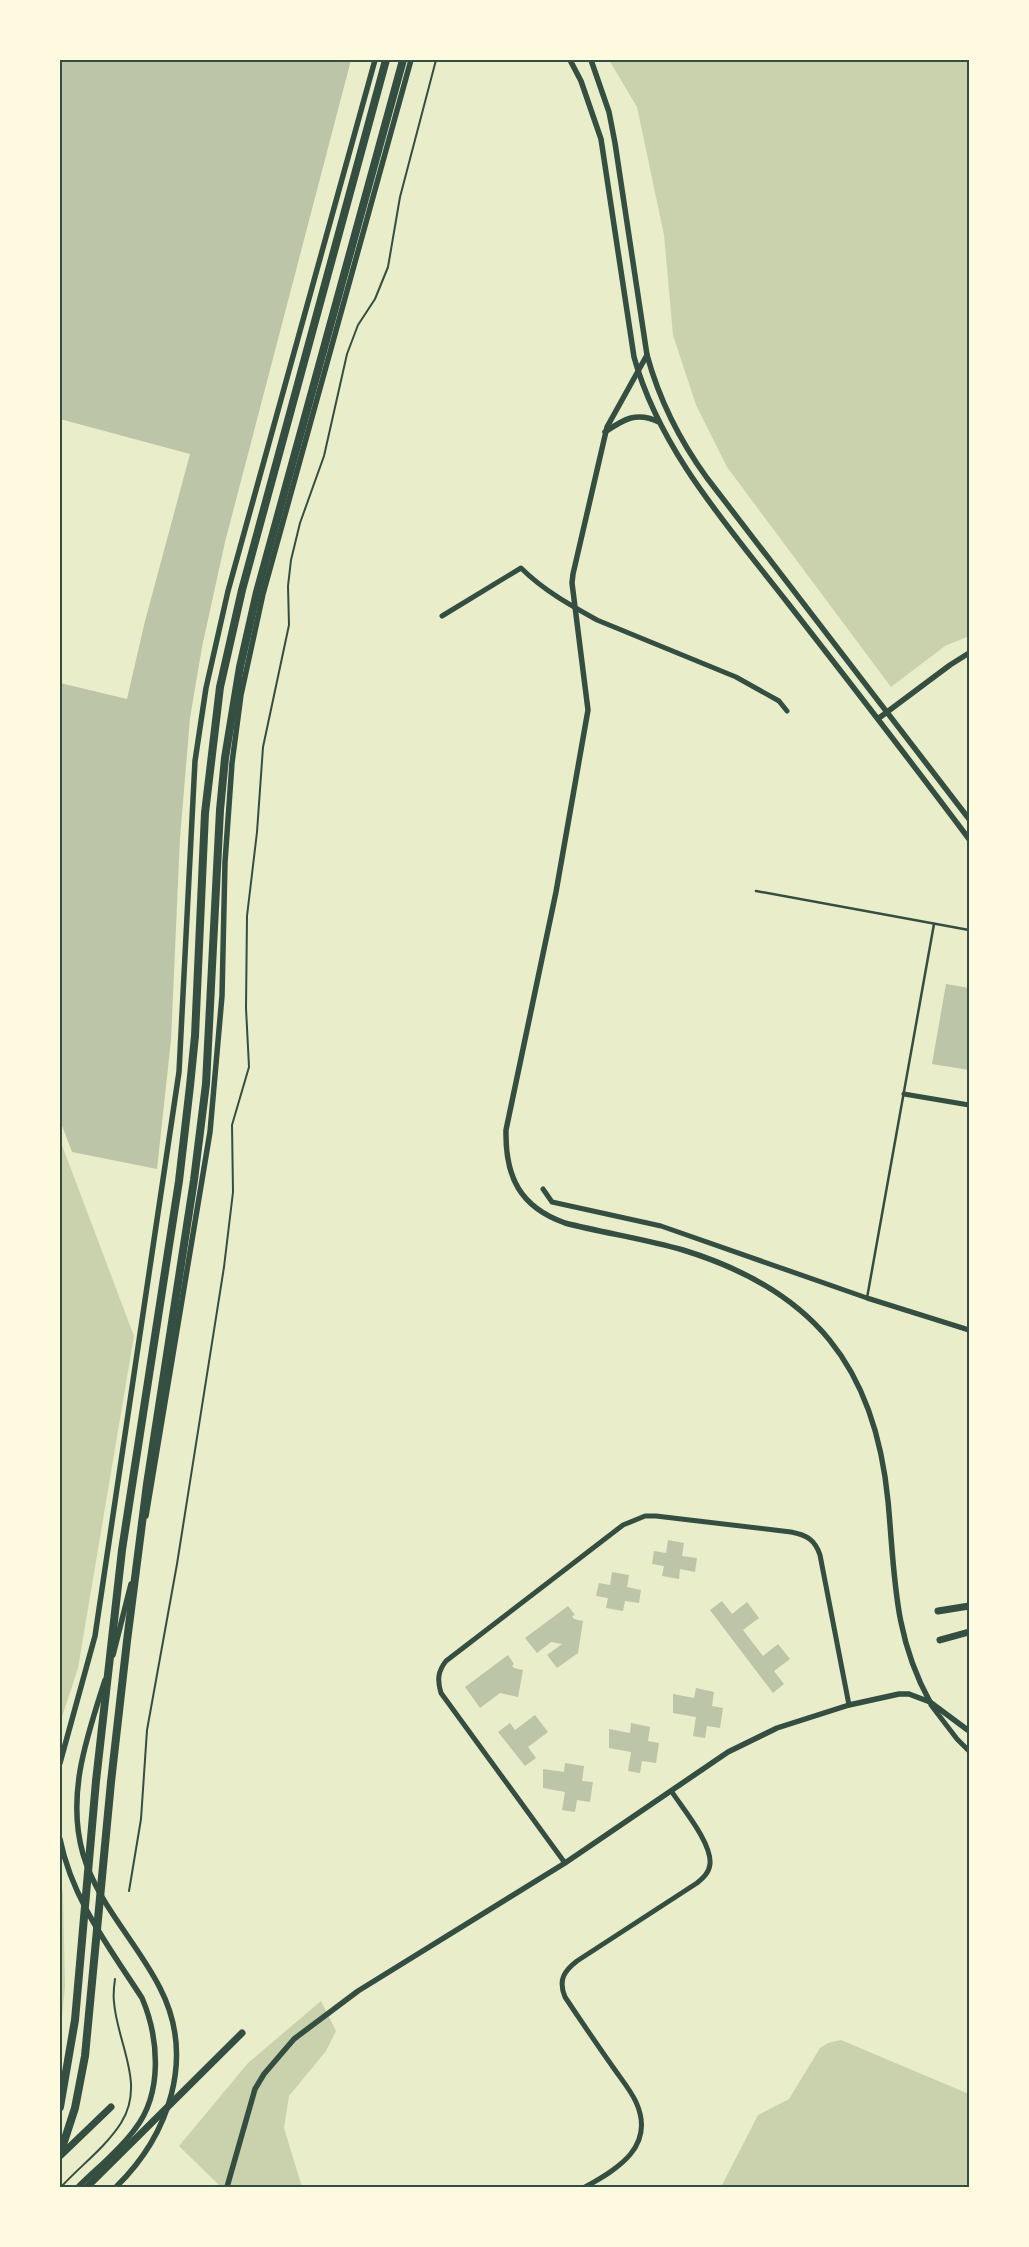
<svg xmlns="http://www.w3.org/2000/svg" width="1029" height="2247" viewBox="0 0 1029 2247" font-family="Jost,sans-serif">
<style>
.green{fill:#cad2ad}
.building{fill:#bcc5a7}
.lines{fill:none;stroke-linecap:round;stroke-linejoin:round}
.path{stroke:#344e41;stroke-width:2}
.service{stroke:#344e41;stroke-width:2.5}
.minor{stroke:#344e41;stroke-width:5}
.tertiary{stroke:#344e41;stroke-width:5.5}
.secondary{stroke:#344e41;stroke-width:7}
.primary{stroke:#344e41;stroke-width:8}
.neatline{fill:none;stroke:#344e41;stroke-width:2}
</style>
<rect width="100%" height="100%" fill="#e9edc9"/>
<g class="green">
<path d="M 609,60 L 969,60 L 969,636 L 945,646 L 891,687 L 727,467 L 696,405 L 673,335 L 664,235 L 637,107 Z"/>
<path d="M 60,1140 L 134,1336 L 78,1668 L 60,1723 Z"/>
<path d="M 60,1879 L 63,1894 L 65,1986 L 60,2038 Z"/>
<path d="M 321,2001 L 336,2031 L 326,2051 L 289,2096 L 284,2128 L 302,2187 L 221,2187 L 179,2146 L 248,2063 Z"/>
<path d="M 841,2040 L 969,2094 L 969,2187 L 721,2187 L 758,2115 L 789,2099 L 820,2048 L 828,2043 Z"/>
</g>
<g class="building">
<path d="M 60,60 L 351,60 L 225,542 L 202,647 L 190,718 L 180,838 L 171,1040 L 157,1169 L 72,1152 L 60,1120 L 60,683 L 127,699 L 145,621 L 190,454 L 60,419 Z"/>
<path d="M 946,984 L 969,988 L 969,1070 L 932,1064 Z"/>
<path d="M 668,1540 L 684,1543 L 682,1556 L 697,1558 L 695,1572 L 680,1569 L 679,1579 L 662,1576 L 664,1566 L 652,1564 L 654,1551 L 666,1553 Z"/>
<path d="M 612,1572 L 629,1575 L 627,1587 L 641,1590 L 639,1603 L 625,1601 L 623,1611 L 606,1608 L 608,1598 L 596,1596 L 599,1583 L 610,1585 Z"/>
<path d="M 722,1601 L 732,1614 L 747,1602 L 759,1618 L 743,1630 L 763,1656 L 778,1644 L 790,1659 L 774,1671 L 784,1684 L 773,1693 L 710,1610 Z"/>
<path d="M 568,1606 L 575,1615 L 572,1616 L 574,1619 L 583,1621 L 578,1653 L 557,1668 L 547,1655 L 562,1644 L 551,1642 L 537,1653 L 525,1638 Z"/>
<path d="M 508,1655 L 514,1664 L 512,1666 L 514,1668 L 523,1670 L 518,1697 L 500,1693 L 480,1708 L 465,1687 Z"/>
<path d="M 696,1688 L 714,1692 L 712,1706 L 723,1708 L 720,1728 L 707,1726 L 705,1738 L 693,1736 L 696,1717 L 673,1713 L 673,1694 L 694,1698 Z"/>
<path d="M 535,1715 L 548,1732 L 528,1747 L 536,1758 L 525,1766 L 498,1732 L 510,1723 L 515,1730 Z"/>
<path d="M 631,1723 L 650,1727 L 648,1741 L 659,1743 L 656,1763 L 642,1761 L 640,1773 L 628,1771 L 631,1752 L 609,1748 L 609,1729 L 630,1733 Z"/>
<path d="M 565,1763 L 584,1766 L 582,1781 L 593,1782 L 590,1802 L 577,1800 L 575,1812 L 562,1810 L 565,1792 L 543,1788 L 543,1769 L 564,1772 Z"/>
</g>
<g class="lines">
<g class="path">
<path d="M 129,1891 L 141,1819 L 147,1730 L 177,1564 L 224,1267 L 233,1192 L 232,1125 L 249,1067 L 246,1008 L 247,916 L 257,832 L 263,747 L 289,625 L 288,586 L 291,560 L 300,523 L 324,456 L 347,354 L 358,325 L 375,299 L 388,267 L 400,197 L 436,60"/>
<path d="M 61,2187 C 80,2166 105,2148 121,2123 C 146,2084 117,2043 114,2002 C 113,1994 114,1986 115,1979"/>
</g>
<g class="service">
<path d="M 756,891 L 969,930"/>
<path d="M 867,1298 L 934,924"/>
</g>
<g class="minor">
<path d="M 442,616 L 521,568 C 543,590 570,605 597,620 L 736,677 L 779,701 L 787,711"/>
<path d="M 904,1094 L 969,1105"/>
<path d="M 543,1189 L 552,1202 L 661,1226 L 867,1298 L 969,1330"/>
<path d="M 931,1705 L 957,1739 L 969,1751"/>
<path d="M 565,1863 L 441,1693 C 437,1680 438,1671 446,1661 L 623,1525 L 645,1516 L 656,1516 L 791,1532 C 807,1535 815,1540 820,1555 L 849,1705"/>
<path d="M 585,2187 C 618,2169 656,2146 636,2102 C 631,2091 622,2080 615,2070 C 598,2046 581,2021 565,1997 C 558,1980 564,1971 577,1961 L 697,1883 C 703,1878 709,1873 710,1864 C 712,1843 683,1809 672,1792"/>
</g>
<g class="tertiary">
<path d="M 570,60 L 581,81 L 601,139 L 634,357 C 660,451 728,526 787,602 C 848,680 909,759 969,839"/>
<path d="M 591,60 L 609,112 L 615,143 L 647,355 C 659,399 680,441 707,478 L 969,819"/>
<path d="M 647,355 L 607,427 L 573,574 L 572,583 L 588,710 L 556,892 L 506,1130 C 505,1177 520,1207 565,1223 C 604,1233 645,1239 683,1250 C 813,1290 875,1366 888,1501 C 895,1575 893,1635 930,1702"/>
<path d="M 605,432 C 624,419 637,411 659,422"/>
<path d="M 879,718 L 950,665 L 969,653"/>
<path d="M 146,1516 L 210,1132 L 222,996 L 225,862 L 232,763 L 241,695 L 263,594 L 411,60"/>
<path d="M 113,1655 L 131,1584"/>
<path d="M 105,1680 C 87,1736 66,1795 83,1854 C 98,1905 137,1942 160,1988 C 196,2058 169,2135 116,2187"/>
<path d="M 60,1763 L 95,1636 L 179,1072 L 195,761 L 206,688 L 228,591 L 375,60"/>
<path d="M 60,1839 C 72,1899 109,1947 142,1998 C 159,2038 163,2093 135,2129 C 119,2151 97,2168 78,2187"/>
<path d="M 227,2187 L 255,2089 L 264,2074 L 294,2039 L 358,1991 L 565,1863 L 728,1752 L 777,1728 L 849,1705 L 899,1694 L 909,1694 L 930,1702 L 969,1731"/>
</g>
<g class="secondary">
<path d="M 938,1611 L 969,1606"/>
<path d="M 940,1640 L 969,1632"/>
<path d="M 60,2156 L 111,2107"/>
<path d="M 87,2187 L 242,2033"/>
</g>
<g class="primary">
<path d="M 60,2107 L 75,2020 L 96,1781 L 122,1550 L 179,1181 L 190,1086 L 195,1036 L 205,813 L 220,687 L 242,590 L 386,60"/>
<path d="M 60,2154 L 75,2108 L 85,2056 L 111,1782 L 127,1641 L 147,1484 L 194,1180 L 206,1084 L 220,810 L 225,758 L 240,667 L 257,592 L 403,60"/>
</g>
</g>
<rect width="1029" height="2247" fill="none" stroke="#fefae0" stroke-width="122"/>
<rect x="61" y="61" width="907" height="2125" class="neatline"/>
</svg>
